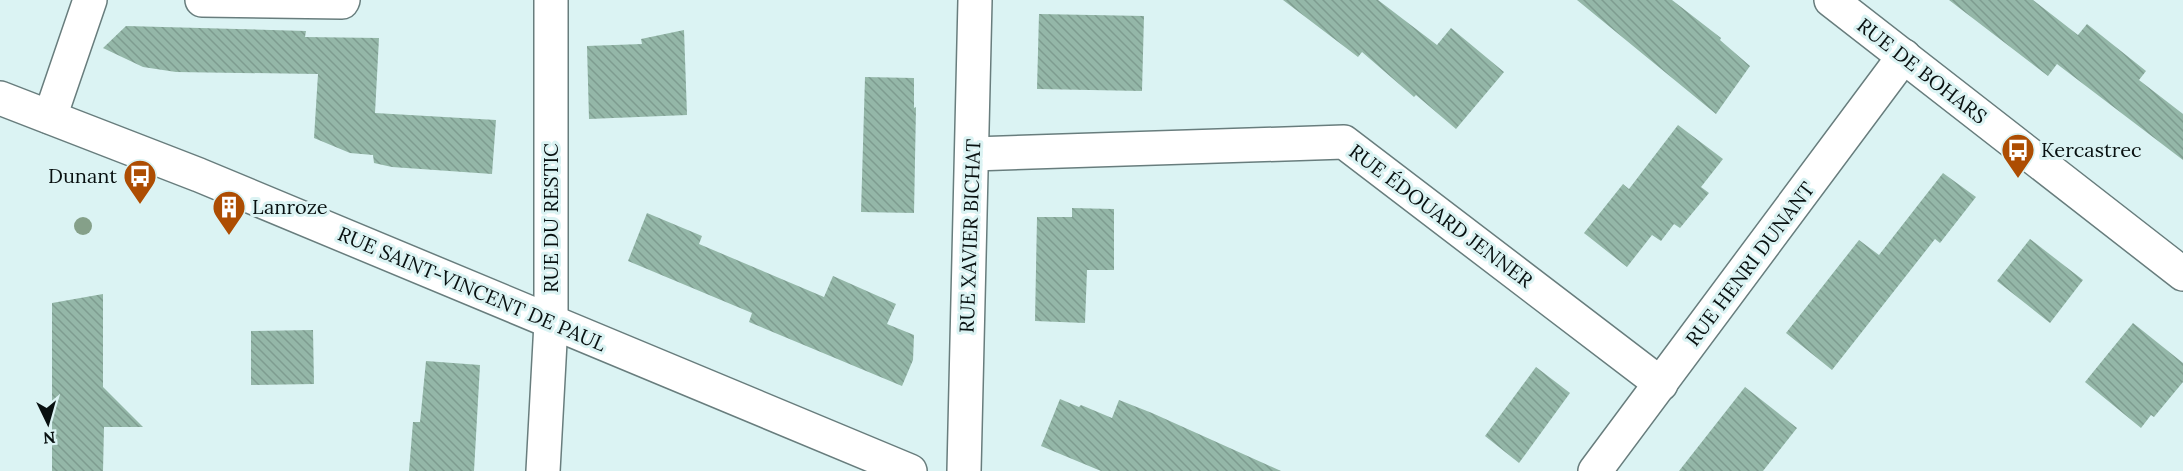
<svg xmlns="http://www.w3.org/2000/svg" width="2183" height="471" viewBox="0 0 2183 471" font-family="Lora,serif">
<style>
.building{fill:url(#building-back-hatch)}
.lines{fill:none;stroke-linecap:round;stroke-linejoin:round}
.minor-casing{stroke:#687d7d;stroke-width:36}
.major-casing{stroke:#687d7d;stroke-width:36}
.minor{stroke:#fff;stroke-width:33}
.major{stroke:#fff;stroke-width:33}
.tree{fill:#85a089}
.labels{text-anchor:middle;stroke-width:6;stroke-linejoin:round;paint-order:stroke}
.street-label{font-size:20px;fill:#081010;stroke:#dbf3f3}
.poi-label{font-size:20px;fill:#081010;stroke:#dbf3f3;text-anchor:start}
</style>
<defs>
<pattern id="building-back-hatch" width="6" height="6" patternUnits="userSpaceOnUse" patternTransform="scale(1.5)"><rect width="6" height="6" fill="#94b7a8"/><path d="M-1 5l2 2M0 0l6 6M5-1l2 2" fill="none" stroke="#7e9c90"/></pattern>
</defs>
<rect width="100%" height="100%" fill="#dbf3f3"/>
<g class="building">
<path d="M 1283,0 L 1378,0 L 1437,45 L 1451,28 L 1504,72 L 1456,129 L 1416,95 L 1414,97 L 1362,52 L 1358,57 Z"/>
<path d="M 1577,0 L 1672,0 L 1721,38 L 1720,40 L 1750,66 L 1716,114 Z"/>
<path d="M 1949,0 L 2033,0 L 2078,35 L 2087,24 L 2146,71 L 2139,80 L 2183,114 L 2183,160 L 2057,64 L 2048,76 Z"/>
<path d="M 1039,14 L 1144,16 L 1142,91 L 1037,89 Z"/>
<path d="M 126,26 L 306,31 L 305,37 L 379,38 L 375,113 L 496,120 L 492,174 L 392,167 L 374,163 L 373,155 L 350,153 L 314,138 L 318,74 L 176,72 L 143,67 L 103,48 Z"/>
<path d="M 684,30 L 687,115 L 589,119 L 587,46 L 642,44 L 641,39 Z"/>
<path d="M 865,77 L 914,78 L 914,108 L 916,107 L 914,213 L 861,212 Z"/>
<path d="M 1678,125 L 1723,159 L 1701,187 L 1709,193 L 1680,228 L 1674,224 L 1661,241 L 1652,235 L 1627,267 L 1584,233 L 1623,184 L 1629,189 Z"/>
<path d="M 1943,173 L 1976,197 L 1940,243 L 1935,239 L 1832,370 L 1786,333 L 1859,240 L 1879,255 Z"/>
<path d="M 1072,208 L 1114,209 L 1114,270 L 1087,270 L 1085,323 L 1035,321 L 1037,217 L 1072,217 Z"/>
<path d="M 647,213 L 702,236 L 699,244 L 824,297 L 833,276 L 896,304 L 887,324 L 914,335 L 913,360 L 902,386 L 749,322 L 752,313 L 628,261 Z"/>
<path d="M 2030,239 L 2083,280 L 2050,323 L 1997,281 Z"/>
<path d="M 103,294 L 103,387 L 143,427 L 104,427 L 103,471 L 52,471 L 52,303 Z"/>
<path d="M 2133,323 L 2183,363 L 2183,382 L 2154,417 L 2151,415 L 2141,428 L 2085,382 Z"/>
<path d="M 313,330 L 314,384 L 251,385 L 251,331 Z"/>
<path d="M 426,361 L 480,365 L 474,471 L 409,471 L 413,422 L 420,422 Z"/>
<path d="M 1536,367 L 1570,393 L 1519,463 L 1485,436 Z"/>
<path d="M 1745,387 L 1797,428 L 1763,471 L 1679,471 Z"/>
<path d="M 1060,399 L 1079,407 L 1081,405 L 1112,418 L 1119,400 L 1152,413 L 1281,471 L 1101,471 L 1041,446 Z"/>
</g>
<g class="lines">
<defs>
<g id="minor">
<path d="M 202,0 L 342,2 L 343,0"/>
<path d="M 0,98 L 199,175 L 910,471"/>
<path d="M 50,117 L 90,0"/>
<path d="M 973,154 L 1344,142 L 1661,384"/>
<path d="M 543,471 L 551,323 L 551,0"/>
<path d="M 964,471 L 975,0"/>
<path d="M 1595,471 L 1904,56"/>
</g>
<path id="major" d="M 1831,0 L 2183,274"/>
</defs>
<use href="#minor" class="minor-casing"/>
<use href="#major" class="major-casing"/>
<use href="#minor" class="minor"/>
<use href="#major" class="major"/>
</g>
<circle class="tree" cx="83" cy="226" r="9"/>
<defs>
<symbol id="bus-pin" viewBox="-11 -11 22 30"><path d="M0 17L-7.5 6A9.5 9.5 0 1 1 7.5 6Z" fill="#ad4d02" stroke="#dbf3f3"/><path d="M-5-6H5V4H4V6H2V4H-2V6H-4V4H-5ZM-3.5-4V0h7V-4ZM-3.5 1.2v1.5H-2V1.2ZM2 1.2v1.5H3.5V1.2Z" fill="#fff"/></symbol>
<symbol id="building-pin" viewBox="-11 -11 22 30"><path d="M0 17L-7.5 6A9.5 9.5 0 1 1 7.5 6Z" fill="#ad4d02" stroke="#dbf3f3"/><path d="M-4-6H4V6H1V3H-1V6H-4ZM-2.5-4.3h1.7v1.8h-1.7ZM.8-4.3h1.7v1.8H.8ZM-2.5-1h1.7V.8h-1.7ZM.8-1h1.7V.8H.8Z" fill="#fff"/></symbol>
</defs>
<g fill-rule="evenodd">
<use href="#bus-pin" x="1999" y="131" width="38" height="52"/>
<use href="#bus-pin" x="121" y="157" width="38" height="52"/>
<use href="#building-pin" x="210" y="188" width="38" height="52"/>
</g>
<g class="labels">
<g class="street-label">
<text transform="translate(1922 71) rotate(38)" y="7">RUE DE BOHARS</text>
<text transform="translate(1441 216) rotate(37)" y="7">RUE ÉDOUARD JENNER</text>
<text transform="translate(551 218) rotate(-90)" y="7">RUE DU RESTIC</text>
<text transform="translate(970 236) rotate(-88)" y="7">RUE XAVIER BICHAT</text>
<text transform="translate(1750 264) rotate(-53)" y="7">RUE HENRI DUNANT</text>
<text transform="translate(472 289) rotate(23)" y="7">RUE SAINT-VINCENT DE PAUL</text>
</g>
<g class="poi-label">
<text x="2041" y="157">Kercastrec</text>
<text x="117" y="183" text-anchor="end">Dunant</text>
<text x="252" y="214">Lanroze</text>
</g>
</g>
<g transform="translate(48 423) rotate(175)" stroke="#dbf3f3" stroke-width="4.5" paint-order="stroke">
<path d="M0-4.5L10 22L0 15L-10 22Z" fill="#081010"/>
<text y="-9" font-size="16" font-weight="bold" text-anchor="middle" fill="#081010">N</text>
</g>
</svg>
